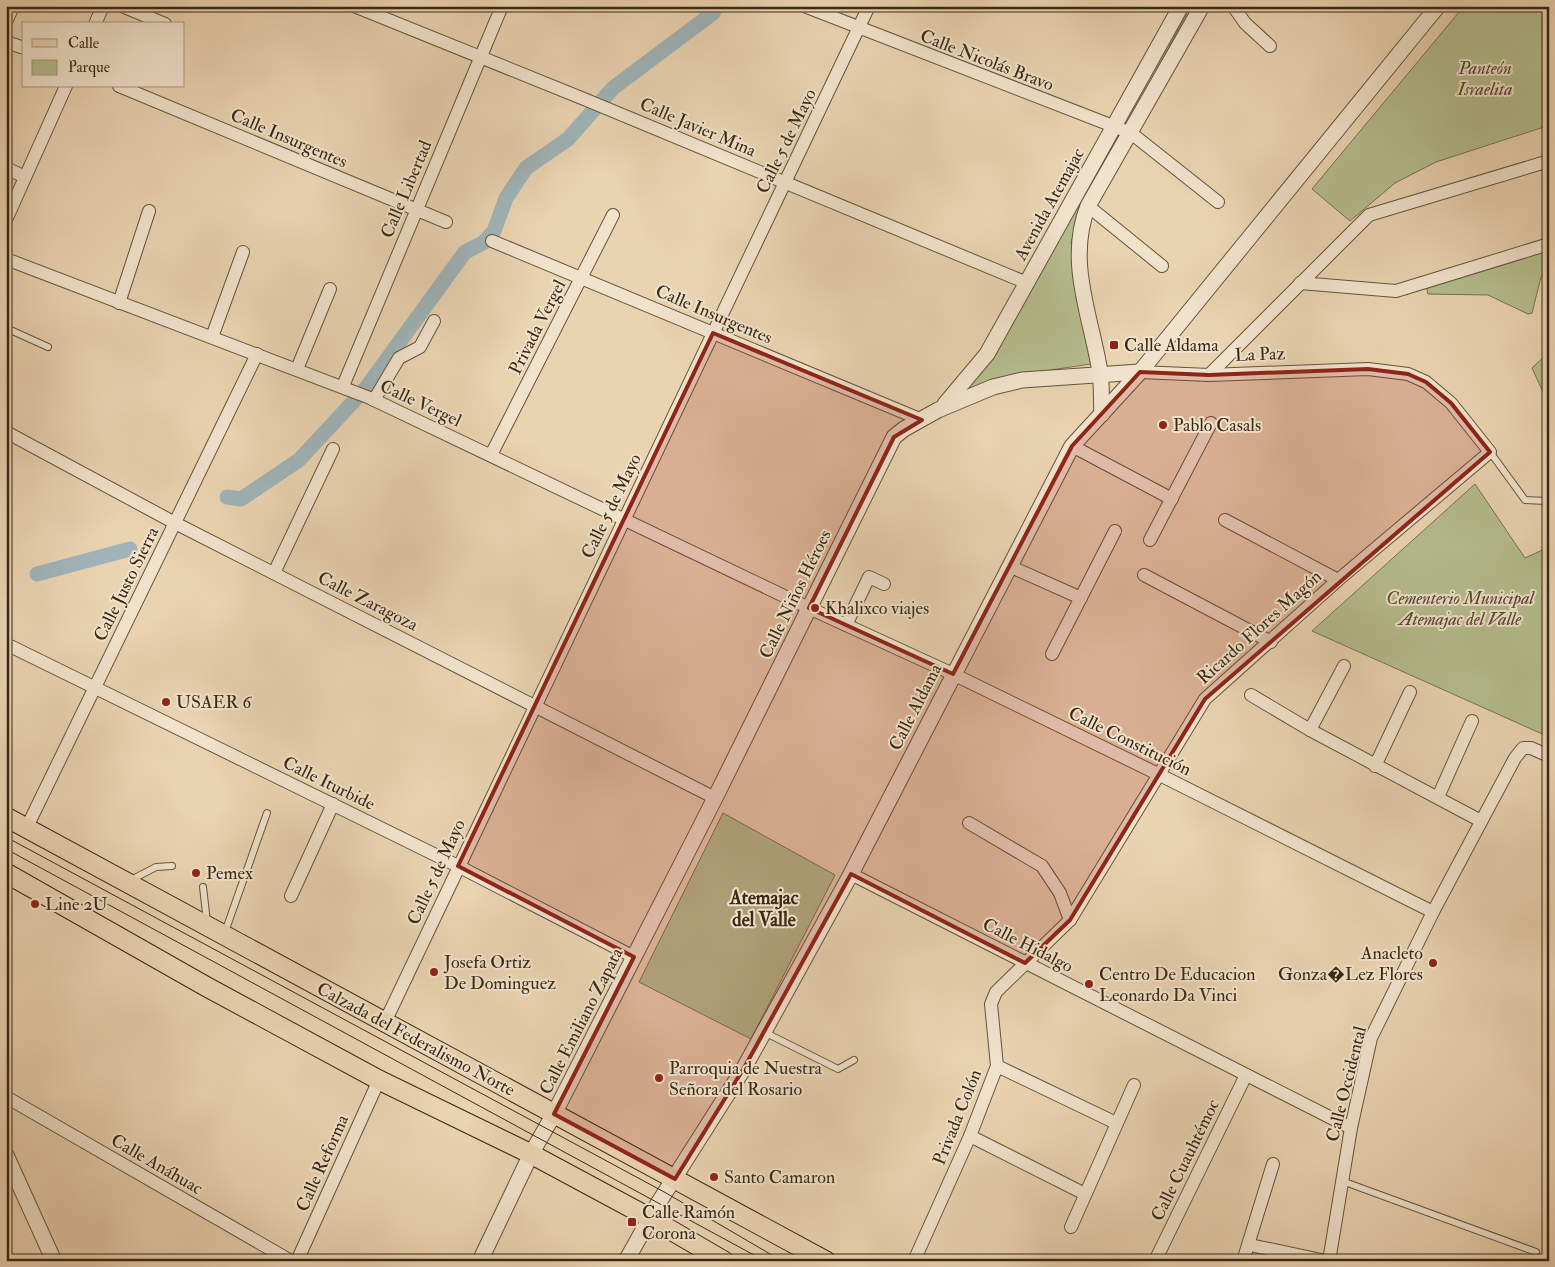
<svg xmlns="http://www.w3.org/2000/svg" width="1555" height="1267" viewBox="0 0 1555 1267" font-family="'IM FELL Double Pica',serif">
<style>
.green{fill:#b5bd8d;stroke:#777350}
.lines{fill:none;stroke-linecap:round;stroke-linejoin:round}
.canal{stroke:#9fb4b9;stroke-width:15}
.service-casing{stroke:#65543b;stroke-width:8}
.minor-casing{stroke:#65543b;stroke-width:14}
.tertiary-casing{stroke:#65543b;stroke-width:17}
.primary-casing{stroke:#392914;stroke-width:21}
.service{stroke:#f1e2cc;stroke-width:6}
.minor{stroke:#f1e2cc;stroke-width:12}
.tertiary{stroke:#f1e2cc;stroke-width:15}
.primary{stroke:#ead3b1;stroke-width:19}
.tram{stroke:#392914;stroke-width:1}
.marked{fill:#8f2418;fill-opacity:0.2;stroke:#8f2418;stroke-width:4;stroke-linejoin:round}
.poi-dot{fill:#8f2418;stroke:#f1e2cc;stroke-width:2}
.labels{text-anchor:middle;stroke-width:4;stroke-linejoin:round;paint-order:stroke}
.street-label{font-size:18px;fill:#392914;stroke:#f1e2cc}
.park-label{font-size:18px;font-style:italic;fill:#52472c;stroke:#f1e2cc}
.poi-label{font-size:18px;fill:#392914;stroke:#f1e2cc;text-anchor:start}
.neighbourhood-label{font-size:19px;font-weight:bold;fill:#392914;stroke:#f1e2cc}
</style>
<rect width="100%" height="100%" fill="#ead3b1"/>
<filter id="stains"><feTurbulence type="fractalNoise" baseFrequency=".004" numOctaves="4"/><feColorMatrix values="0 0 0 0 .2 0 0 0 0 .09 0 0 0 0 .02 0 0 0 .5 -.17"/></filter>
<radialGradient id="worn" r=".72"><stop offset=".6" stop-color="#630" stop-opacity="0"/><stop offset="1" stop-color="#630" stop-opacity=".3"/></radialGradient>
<g class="green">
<path d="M 1179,6 L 1191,6 L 1128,124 L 1120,124 Z"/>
<path d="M 1464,6 L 1549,6 L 1549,117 L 1544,127 L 1436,162 L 1395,183 L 1350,221 L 1312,189 Z"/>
<path d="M 1114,136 L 1118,143 L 1091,195 L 1071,242 L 1091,364 L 1004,377 L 960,392 Z"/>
<path d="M 1549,247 L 1549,264 L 1541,277 L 1532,313 L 1528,314 L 1488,295 L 1428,294 L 1426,285 Z"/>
<path d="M 1549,352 L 1549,405 L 1532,368 Z"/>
<path d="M 1475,484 L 1525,558 L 1549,547 L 1549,737 L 1312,631 Z"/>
<path d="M 723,813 L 835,875 L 751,1039 L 639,982 Z"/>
</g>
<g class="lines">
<g class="canal">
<path d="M 227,497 L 241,499 L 299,460 L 366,388 L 465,252 L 483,243 L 494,231 L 506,198 L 526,168 L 568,139 L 613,88 L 713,13 L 716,6"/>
<path d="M 37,574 L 130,549"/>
</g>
<defs>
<g id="service">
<path d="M 6,328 L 48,347"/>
<path d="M 1490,452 L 1525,500 L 1546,501 L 1549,499"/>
<path d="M 131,880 L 156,867 L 172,866"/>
<path d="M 203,887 L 207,922"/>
<path d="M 225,932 L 267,813"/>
<path d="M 764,1032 L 838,1069 L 854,1060"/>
<path d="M 1342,1181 L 1536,1252"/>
</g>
<g id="minor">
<path d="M 122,6 L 165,24"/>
<path d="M 354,6 L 584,99 L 1027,283"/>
<path d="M 804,6 L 1131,133 L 1218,202"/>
<path d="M 1233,6 L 1245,23 L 1270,46"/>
<path d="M 6,22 L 13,6"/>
<path d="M 95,24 L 103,6"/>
<path d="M 6,42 L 24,48"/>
<path d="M 119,86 L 446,222"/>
<path d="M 6,168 L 25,177"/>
<path d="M 1088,206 L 1162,266"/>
<path d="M 6,220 L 66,86"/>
<path d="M 492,241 L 922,420"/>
<path d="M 6,259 L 370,398 L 809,608 L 953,674 L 1160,775 L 1433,912"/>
<path d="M 1300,283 L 1396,291 L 1549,244"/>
<path d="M 119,303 L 149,211"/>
<path d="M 212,337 L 243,252"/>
<path d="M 297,369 L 330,289"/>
<path d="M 1209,375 L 1369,215 L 1549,161"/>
<path d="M 343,386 L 502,6"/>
<path d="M 374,400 L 399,358 L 420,347 L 434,321"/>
<path d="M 6,432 L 175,523 L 715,798"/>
<path d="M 1072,446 L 1172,499"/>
<path d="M 491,455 L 613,215"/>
<path d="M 1225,520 L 1338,580"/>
<path d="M 1150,540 L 1211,423"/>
<path d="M 1009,566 L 1081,598"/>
<path d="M 274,573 L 333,449"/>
<path d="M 1144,575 L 1271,642"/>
<path d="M 846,625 L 869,577 L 884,584"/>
<path d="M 6,644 L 458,866 L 634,957"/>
<path d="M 1052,654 L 1115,531"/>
<path d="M 1251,695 L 1310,730 L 1481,821"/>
<path d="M 1310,730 L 1344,666"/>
<path d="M 1375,766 L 1410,692"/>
<path d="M 1438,797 L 1472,721"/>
<path d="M 969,823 L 1042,866 L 1060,893 L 1070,920"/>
<path d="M 26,829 L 257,354"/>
<path d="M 851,874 L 1351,1128"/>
<path d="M 291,896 L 333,804"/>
<path d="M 385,1022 L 869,6"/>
<path d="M 997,1066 L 1116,1123"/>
<path d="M 6,1097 L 291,1261"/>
<path d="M 970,1136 L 1085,1194"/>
<path d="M 1071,1227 L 1134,1085"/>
<path d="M 1250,1245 L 1326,1261"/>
<path d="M 297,1261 L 379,1080"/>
<path d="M 914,1261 L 970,1136 L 997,1066 L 991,1004 L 996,992 L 1070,920 L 1205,699 L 1338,580 L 1490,452 L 1451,403 L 1426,382 L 1408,374 L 1368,369 L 1209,375 L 1140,372"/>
<path d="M 1155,1261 L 1246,1075"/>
<path d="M 1243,1261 L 1273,1164"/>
<path d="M 1329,1261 L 1351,1128 L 1371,1038 L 1433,912 L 1515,758 L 1523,748 L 1531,748 L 1549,756"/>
</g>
<g id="tertiary">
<path d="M 945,404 L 987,354 L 1181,6"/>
<path d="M 1102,414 C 1101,401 1102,386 1100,372 C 1091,316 1066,261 1088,206 L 1202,6"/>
<path d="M 6,1155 L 54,1261"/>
<path d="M 480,1261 L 531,1154 L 554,1114 L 715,798 L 894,437 L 904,429 L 938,410 L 993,387 L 1022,380 L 1140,372"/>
<path d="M 626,1261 L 659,1202 L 744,1068 L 851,874 L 1072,446 L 1140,372 L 1438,6"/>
</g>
<g id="primary">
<path d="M 6,817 L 826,1261"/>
<path d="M 6,873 L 207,987 L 379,1080 L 531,1154 L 650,1218 L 724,1261"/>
</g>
</defs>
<use href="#service" class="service-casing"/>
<use href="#minor" class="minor-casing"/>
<use href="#tertiary" class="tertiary-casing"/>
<use href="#primary" class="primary-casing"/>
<use href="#service" class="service"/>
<use href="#minor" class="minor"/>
<use href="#tertiary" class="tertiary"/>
<use href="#primary" class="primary"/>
<g class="tram">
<path d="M 6,837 L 666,1193 L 782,1261"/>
<path d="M 6,849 L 765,1261"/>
</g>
</g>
<path class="marked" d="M 713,333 L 922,420 L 894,437 L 809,608 L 953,674 L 1072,446 L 1140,372 L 1209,375 L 1368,369 L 1408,374 L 1426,382 L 1451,403 L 1490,452 L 1205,699 L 1070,920 L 1025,963 L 851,874 L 744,1068 L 675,1179 L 554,1114 L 634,957 L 458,866 Z"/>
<g class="poi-dot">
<rect x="1109" y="340" width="10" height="10" rx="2.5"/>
<circle cx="1163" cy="425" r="5"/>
<circle cx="815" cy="608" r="5"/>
<circle cx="166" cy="702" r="5"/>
<circle cx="196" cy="873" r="5"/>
<circle cx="35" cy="904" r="5"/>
<circle cx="1433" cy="963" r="5"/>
<circle cx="434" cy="972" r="5"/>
<circle cx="1089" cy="984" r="5"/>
<circle cx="659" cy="1078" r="5"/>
<circle cx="714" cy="1177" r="5"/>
<rect x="627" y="1217" width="10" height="10" rx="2.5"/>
</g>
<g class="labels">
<g class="street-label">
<text transform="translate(987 60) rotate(21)" y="6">Calle Nicolás Bravo</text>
<text transform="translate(698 127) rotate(23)" y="6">Calle Javier Mina</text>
<text transform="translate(289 138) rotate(23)" y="6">Calle Insurgentes</text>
<text transform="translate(786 141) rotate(-64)" y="6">Calle 5 de Mayo</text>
<text transform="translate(406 189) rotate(-67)" y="6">Calle Libertad</text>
<text transform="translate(1049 204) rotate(-61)" y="6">Avenida Atemajac</text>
<text transform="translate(714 314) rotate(23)" y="6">Calle Insurgentes</text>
<text transform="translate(537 327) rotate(-63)" y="6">Privada Vergel</text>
<text transform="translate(1260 354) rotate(-2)" y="6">La Paz</text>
<text transform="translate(421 403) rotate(25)" y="6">Calle Vergel</text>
<text transform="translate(611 506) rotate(-64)" y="6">Calle 5 de Mayo</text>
<text transform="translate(126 584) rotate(-64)" y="6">Calle Justo Sierra</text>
<text transform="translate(795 594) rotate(-64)" y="6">Calle Niños Héroes</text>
<text transform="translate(368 601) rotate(27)" y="6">Calle Zaragoza</text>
<text transform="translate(1259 627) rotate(-42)" y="6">Ricardo Flores Magón</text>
<text transform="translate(915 707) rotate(-63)" y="6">Calle Aldama</text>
<text transform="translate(1130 741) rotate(26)" y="6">Calle Constitución</text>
<text transform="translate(329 783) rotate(26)" y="6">Calle Iturbide</text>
<text transform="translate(436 872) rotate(-65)" y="6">Calle 5 de Mayo</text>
<text transform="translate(1028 945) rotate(27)" y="6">Calle Hidalgo</text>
<text transform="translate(581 1021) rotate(-63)" y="6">Calle Emiliano Zapata</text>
<text transform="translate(416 1039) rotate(28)" y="6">Calzada del Federalismo Norte</text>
<text transform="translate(1346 1084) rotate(-76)" y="6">Calle Occidental</text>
<text transform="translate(957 1117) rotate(-68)" y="6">Privada Colón</text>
<text transform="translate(1185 1160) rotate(-64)" y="6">Calle Cuauhtémoc</text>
<text transform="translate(322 1163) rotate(-66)" y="6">Calle Reforma</text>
<text transform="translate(157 1164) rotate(30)" y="6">Calle Anáhuac</text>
</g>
<g class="park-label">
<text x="1485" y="74">Panteón<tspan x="1485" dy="21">Israelita</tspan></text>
<text x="1460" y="604">Cementerio Municipal<tspan x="1460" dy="21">Atemajac del Valle</tspan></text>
</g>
<g class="poi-label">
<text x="1124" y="351">Calle Aldama</text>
<text x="1173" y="431">Pablo Casals</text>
<text x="825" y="614">Khalixco viajes</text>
<text x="176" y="708">USAER 6</text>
<text x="206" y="879">Pemex</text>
<text x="45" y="910">Line 2U</text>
<text x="1423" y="959" text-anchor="end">Anacleto<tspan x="1423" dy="21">Gonza�Lez Flores</tspan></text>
<text x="444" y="968">Josefa Ortiz<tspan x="444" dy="21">De Dominguez</tspan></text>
<text x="1099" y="980">Centro De Educacion<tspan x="1099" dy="21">Leonardo Da Vinci</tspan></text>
<text x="669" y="1074">Parroquia de Nuestra<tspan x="669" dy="21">Señora del Rosario</tspan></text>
<text x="724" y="1183">Santo Camaron</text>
<text x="642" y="1218">Calle Ramón<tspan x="642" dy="21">Corona</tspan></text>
</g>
<g class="neighbourhood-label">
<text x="764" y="904">Atemajac<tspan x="764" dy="22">del Valle</tspan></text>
</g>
</g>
<rect width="1555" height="1267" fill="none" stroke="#ead3b1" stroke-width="25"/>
<rect x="8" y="8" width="1540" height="1252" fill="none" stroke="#392914" stroke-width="2.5"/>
<rect x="12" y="12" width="1530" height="1242" fill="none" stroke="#392914"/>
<rect x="22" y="22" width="162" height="65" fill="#f1e2cc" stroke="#a79882"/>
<rect x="32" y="39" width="25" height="8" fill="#ead3b1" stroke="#a79882"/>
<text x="68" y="48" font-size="15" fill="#392914">Calle</text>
<rect x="32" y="60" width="25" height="15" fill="#b5bd8d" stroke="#a79882"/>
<text x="68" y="72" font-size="15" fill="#392914">Parque</text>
<rect width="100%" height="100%" filter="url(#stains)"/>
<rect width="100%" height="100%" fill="url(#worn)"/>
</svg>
